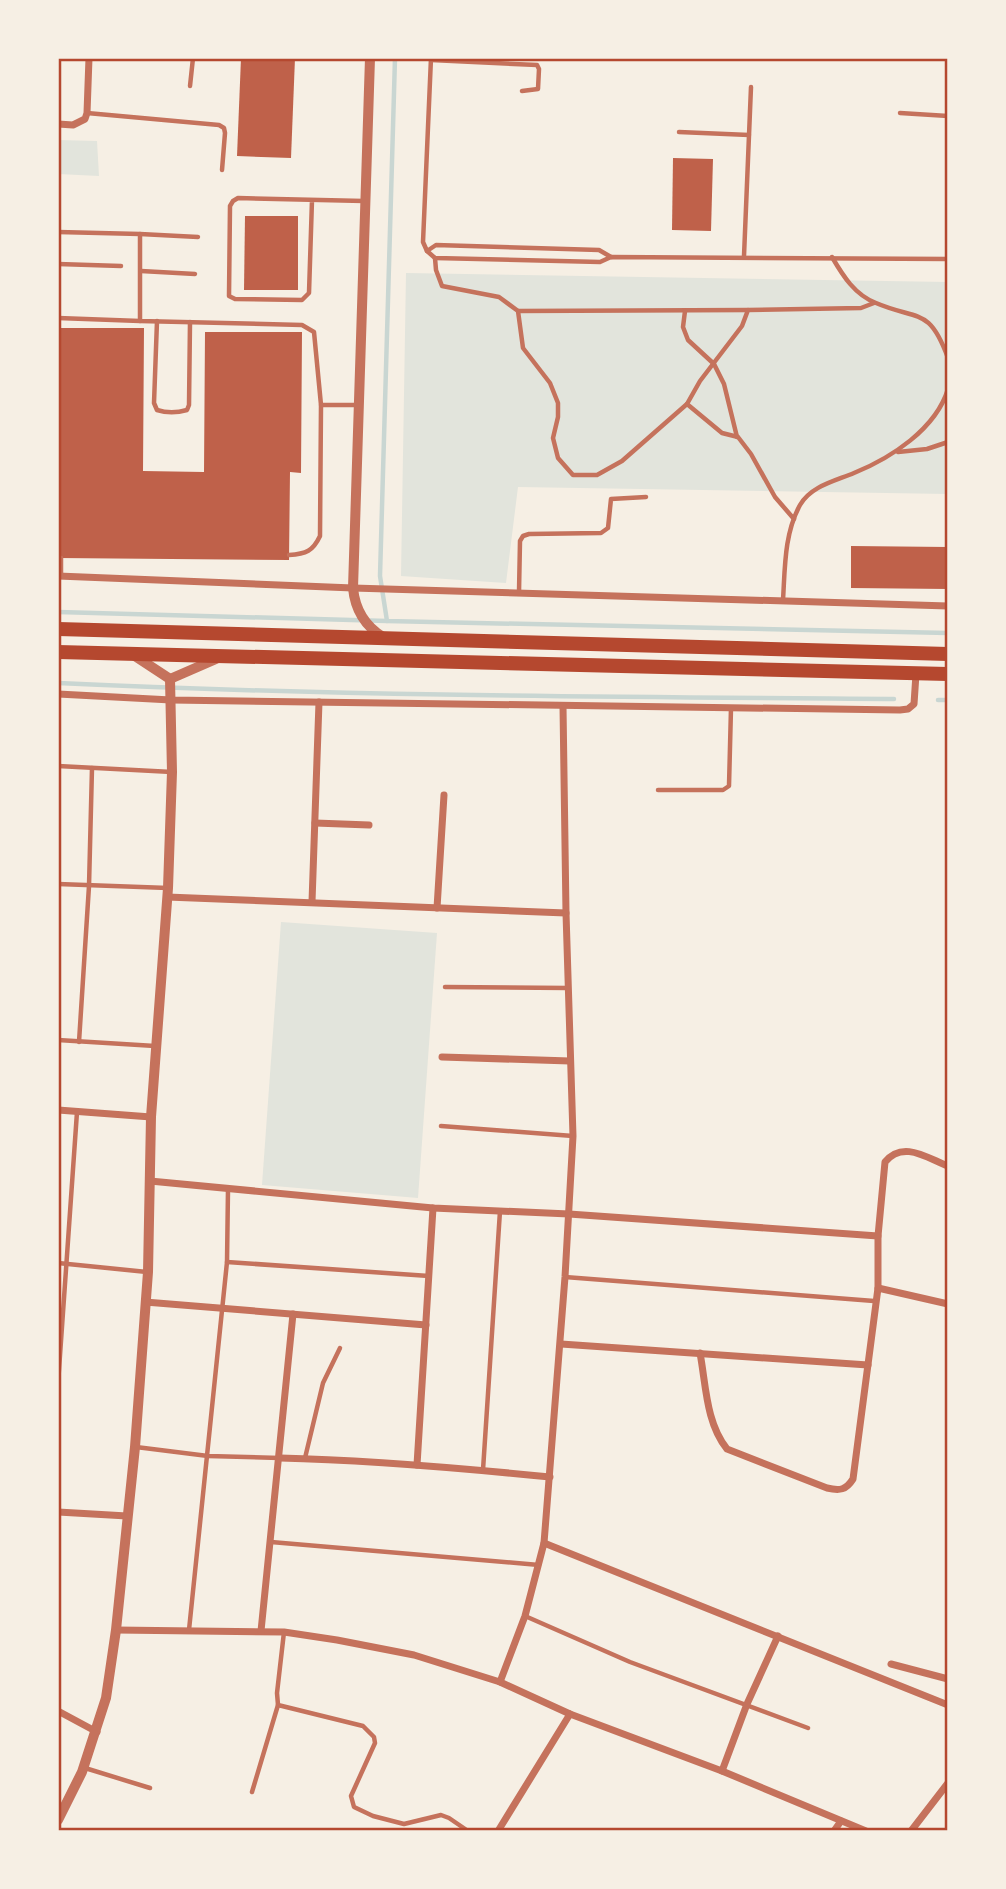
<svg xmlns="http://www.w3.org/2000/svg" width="1006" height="1889" viewBox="0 0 1006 1889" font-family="'PT Sans',sans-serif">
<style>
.green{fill:#e2e4dc}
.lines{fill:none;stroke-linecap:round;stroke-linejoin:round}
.stream{stroke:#c9d6d2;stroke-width:4.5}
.building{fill:#bf614a}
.service{stroke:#c5725c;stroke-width:4.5}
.minor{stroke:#c5725c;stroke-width:7}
.tertiary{stroke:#c5725c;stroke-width:10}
.primary{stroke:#b5482f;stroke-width:14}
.neatline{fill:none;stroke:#b5482f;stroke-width:2.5}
</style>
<rect width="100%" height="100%" fill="#f6efe4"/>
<g class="green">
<path d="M 58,140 L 97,141 L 99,176 L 58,174 Z"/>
<path d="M 406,273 L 948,282 L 948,494 L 518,487 L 506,583 L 401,576 Z"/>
<path d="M 281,922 L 437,933 L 418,1198 L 262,1185 Z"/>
</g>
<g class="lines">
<g class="stream">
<path d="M 395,58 L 380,576 L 387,621 L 948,633"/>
<path d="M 58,612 L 387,621"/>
<path d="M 58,683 C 336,696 615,697 894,699"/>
<path d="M 938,700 L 948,700"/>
</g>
</g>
<g class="building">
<path d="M 241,58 L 295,58 L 291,158 L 237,156 Z"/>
<path d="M 673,158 L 713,159 L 711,231 L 672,230 Z"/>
<path d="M 245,216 L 298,216 L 298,290 L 244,290 Z"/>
<path d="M 58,328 L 144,328 L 143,471 L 204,472 L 205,332 L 302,332 L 301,473 L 290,472 L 289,560 L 58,558 Z"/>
<path d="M 851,546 L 948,547 L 948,589 L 851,588 Z"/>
</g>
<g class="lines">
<g class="service">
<path d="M 431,58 L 423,242 L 427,251 L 435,258 L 600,262 L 611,257 L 948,259"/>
<path d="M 431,60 L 537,65 L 539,69 L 538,89 L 522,91"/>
<path d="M 190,86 L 193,58"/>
<path d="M 87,113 L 219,125 L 224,128 L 225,133 L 222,170"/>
<path d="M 900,113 L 948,116"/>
<path d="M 679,132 L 749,135"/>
<path d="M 312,200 L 309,293 L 302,300 L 235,299 L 229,296 L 230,206 L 233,201 L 238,198 L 364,201"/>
<path d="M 58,232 L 140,234 L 140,321 L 302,325 L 314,332 L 321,405 L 320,536 C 313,551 306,554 289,555"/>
<path d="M 140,234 L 198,237"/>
<path d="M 427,251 L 436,245 L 599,250 L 611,257"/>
<path d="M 744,256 L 751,87"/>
<path d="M 832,257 C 843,276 855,295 876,303 C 918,321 929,306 948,358"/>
<path d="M 435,258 L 436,270 L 442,286 L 499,297 L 518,311 L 523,348 L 550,383 L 558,403 L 558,417 L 553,438 L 558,458 L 573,475 L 597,475 L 622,461 L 687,404 L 700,381 L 742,326 L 748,310 L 861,308 L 874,303"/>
<path d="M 58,264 L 121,266"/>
<path d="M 141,271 L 195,274"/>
<path d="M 518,311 L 748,310"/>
<path d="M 685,311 L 683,327 L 688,340 L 714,364 L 724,384 L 737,437"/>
<path d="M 58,318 L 140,321"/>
<path d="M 157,321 L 154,403 L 157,410 C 166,413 177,413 187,410 L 189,405 L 190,322"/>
<path d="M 687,404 L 722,433 L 738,437 L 751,454 L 775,497 L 794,519"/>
<path d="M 321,405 L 358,405"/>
<path d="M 898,452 L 927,449 L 948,442"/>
<path d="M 61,558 L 61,576"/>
<path d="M 519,592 L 520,541 L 523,536 L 529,534 L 601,533 L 608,528 L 611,499 L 646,497"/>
<path d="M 783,600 C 785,569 784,534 800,505 C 811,486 835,481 854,473 C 891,458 936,429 948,389"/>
<path d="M 58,766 L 172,772"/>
<path d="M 658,790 L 723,790 L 729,786 L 731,708"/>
<path d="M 58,884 L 168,888"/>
<path d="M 445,987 L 568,988"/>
<path d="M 58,1040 L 155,1046"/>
<path d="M 79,1042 L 89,886 L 92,768"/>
<path d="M 441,1126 L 573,1136"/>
<path d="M 227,1262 L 429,1276"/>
<path d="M 58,1263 L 147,1272"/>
<path d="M 565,1277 L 874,1301"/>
<path d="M 58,1384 L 77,1112"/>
<path d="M 136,1447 L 208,1456 L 280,1458"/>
<path d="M 305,1458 L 323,1383 L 340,1348"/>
<path d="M 483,1470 L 500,1211"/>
<path d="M 271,1542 L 539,1565"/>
<path d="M 525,1616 L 630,1662 L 808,1728"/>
<path d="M 189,1630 L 227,1262 L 228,1189"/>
<path d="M 284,1632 L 277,1693 L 278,1705 L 363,1726 L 374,1737 L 375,1743 L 351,1796 L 354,1807 L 373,1816 L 404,1824 L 441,1815 L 449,1818 L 468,1831"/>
<path d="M 85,1768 L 150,1788"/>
<path d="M 252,1792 L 278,1705"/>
</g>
<g class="minor">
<path d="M 58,124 L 73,125 L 85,119 L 87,113 L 89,58"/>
<path d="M 58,576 L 353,588 L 948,606"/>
<path d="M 58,694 L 171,700 L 900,710 L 908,709 L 914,704 L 916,674"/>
<path d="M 315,823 L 369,825"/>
<path d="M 167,897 L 566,913"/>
<path d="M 312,902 L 319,702"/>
<path d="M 437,908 L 444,795"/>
<path d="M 442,1057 L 570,1061"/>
<path d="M 58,1110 L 151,1117"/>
<path d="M 150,1181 L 433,1208 L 569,1214 L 878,1236"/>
<path d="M 878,1288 L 948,1304"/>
<path d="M 145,1302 L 426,1325"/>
<path d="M 561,1344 L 868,1365"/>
<path d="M 700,1353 C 706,1385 706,1423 727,1449 L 827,1488 C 840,1491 846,1490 853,1479 L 878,1288 L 878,1236 L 885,1162 C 903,1140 927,1158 948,1166"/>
<path d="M 280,1458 C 371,1460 460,1468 550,1477"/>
<path d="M 417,1465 L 433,1208"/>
<path d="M 58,1512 L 127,1516"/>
<path d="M 544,1543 L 948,1705"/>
<path d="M 116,1630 L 284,1632 L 337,1640 L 414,1655 L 500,1682 L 570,1714 L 722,1771 L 866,1831"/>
<path d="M 261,1631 L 293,1314"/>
<path d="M 891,1664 L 948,1679"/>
<path d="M 500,1682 L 525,1616 L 544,1543 L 565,1277 L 573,1136 L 566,913 L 563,706"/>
<path d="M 58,1711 L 97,1732"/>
<path d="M 722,1771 L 747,1704 L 778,1636"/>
<path d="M 498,1831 L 570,1714"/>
<path d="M 834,1831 L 841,1821"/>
<path d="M 911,1831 L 948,1783"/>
</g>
<g class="tertiary">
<path d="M 370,58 L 353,588 C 355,609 365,626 383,637"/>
<path d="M 135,656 L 170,679"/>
<path d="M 170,679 L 216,659"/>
<path d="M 58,1820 L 82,1772 L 106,1698 L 116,1630 L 135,1447 L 148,1272 L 151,1117 L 168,888 L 172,772 L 170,679"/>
</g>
<g class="primary">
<path d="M 58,629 L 948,654"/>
<path d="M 58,652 L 948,674"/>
</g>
</g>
<rect width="1006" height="1889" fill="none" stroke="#f6efe4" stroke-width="119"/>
<rect x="60" y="60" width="886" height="1769" class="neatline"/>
</svg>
